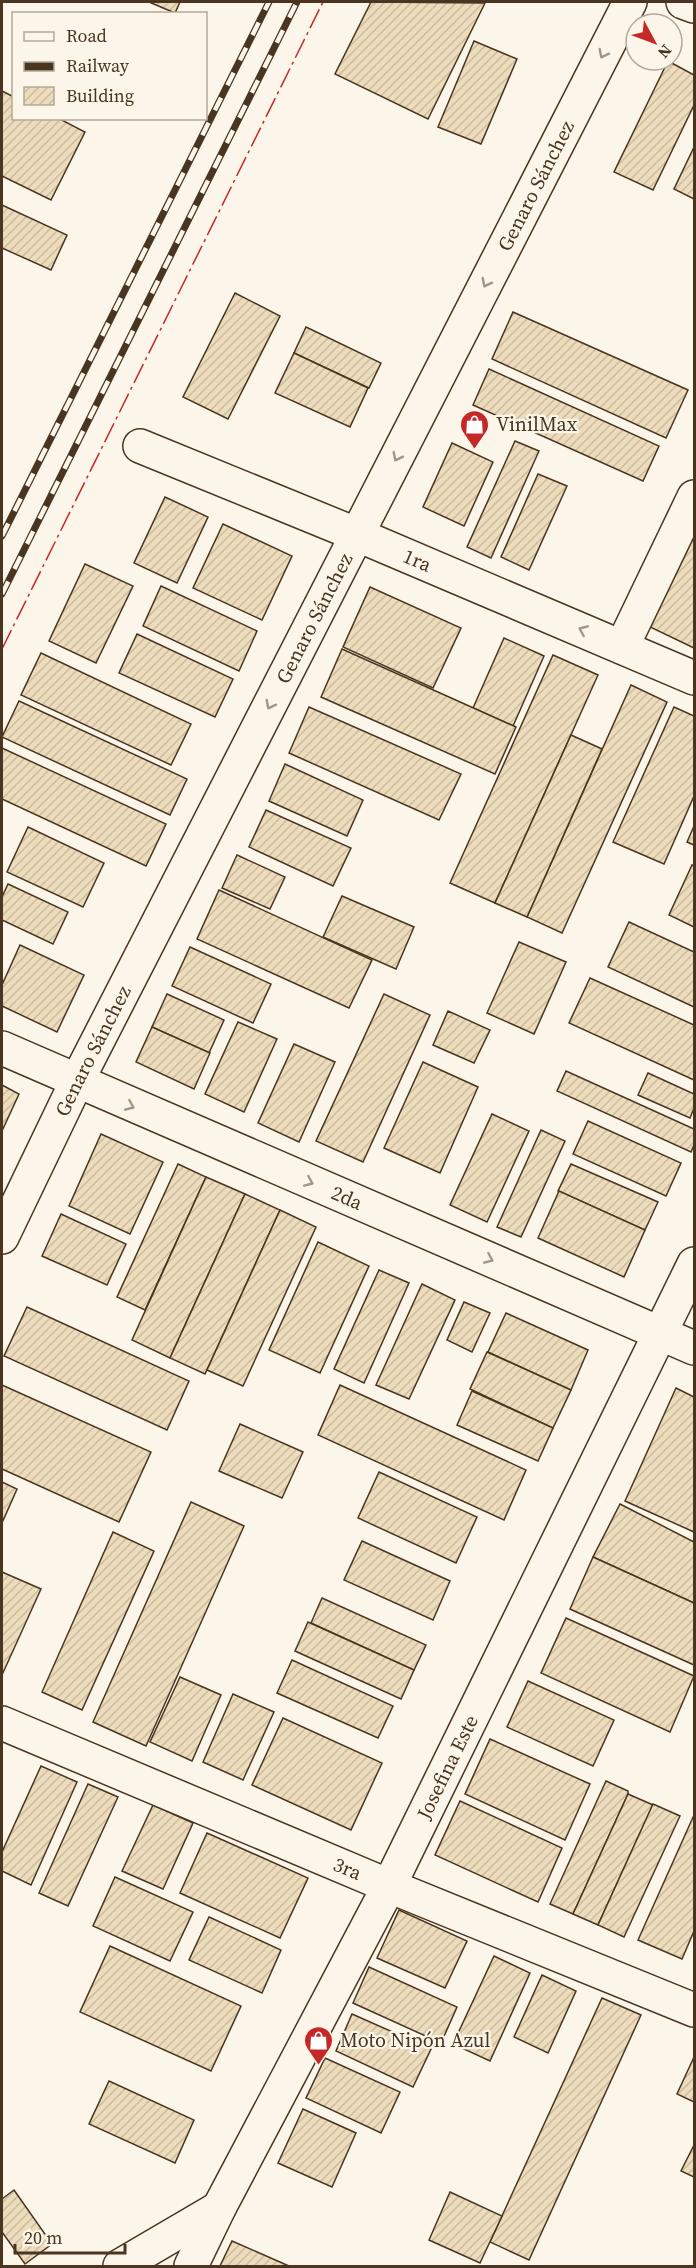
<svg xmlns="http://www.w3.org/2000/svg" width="696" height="2268" viewBox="0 0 696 2268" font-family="'Source Serif 4',serif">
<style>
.building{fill:url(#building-hatch);stroke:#4a3520;stroke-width:1.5}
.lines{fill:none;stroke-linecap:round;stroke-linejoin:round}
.minor-casing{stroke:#4a3520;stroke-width:36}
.major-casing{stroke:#4a3520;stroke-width:36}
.minor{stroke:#fbf6e9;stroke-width:33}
.major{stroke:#fbf6e9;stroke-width:33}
.rail-casing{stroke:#4a3520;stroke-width:7}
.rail{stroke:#fbf6e9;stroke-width:4.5;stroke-dasharray:14;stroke-linecap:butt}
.power{stroke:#c62828;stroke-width:1.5;stroke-dasharray:21 4.5 3 4.5;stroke-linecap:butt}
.oneway{stroke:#a29684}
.labels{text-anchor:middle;stroke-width:4.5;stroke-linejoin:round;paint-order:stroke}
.street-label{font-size:20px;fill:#4a3520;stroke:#fbf6e9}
.poi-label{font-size:20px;fill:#4a3520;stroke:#fbf6e9;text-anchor:start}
</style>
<defs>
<pattern id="building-hatch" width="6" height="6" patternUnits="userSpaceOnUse" patternTransform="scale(1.5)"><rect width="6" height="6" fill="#ecdcbc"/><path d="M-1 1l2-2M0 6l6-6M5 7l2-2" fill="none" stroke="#ccbda1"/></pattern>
</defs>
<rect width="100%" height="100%" fill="#fbf6e9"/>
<g class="building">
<path d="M 149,2 L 180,2 L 175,13 Z"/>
<path d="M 371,2 L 485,3 L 428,119 L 335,74 Z"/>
<path d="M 474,41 L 517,59 L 481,144 L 438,127 Z"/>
<path d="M 668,61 L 694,75 L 694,105 L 653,190 L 614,172 Z"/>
<path d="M 2,91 L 14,97 L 14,118 L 58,118 L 85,132 L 51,200 L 2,176 Z"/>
<path d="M 694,147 L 694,199 L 674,189 Z"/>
<path d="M 2,205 L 67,235 L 51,270 L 2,248 Z"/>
<path d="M 235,293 L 280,316 L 228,419 L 183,397 Z"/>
<path d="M 513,312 L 688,390 L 666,438 L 492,359 Z"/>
<path d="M 306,327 L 381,363 L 369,388 L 294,353 Z"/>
<path d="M 294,353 L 368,388 L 350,427 L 275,393 Z"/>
<path d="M 489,369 L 659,446 L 643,481 L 473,405 Z"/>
<path d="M 515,441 L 539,451 L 491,558 L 467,547 Z"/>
<path d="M 452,443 L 493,462 L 464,526 L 423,507 Z"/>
<path d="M 538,474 L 567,486 L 529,570 L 501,557 Z"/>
<path d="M 165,497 L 208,517 L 177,583 L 134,563 Z"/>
<path d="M 223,524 L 292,556 L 262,620 L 193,588 Z"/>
<path d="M 694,526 L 694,648 L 648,626 Z"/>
<path d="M 85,564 L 133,586 L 96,663 L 49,641 Z"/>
<path d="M 161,586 L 257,631 L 239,671 L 143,626 Z"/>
<path d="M 370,587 L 461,628 L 433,688 L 343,647 Z"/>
<path d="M 137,634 L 233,679 L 215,717 L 119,673 Z"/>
<path d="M 504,638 L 544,656 L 513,726 L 473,708 Z"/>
<path d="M 342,649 L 516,727 L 495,774 L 321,697 Z"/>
<path d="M 41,653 L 191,724 L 171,765 L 21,695 Z"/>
<path d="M 553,655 L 598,675 L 495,903 L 450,883 Z"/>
<path d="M 631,685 L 667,702 L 562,933 L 527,917 Z"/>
<path d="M 19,701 L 187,779 L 170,815 L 2,737 Z"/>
<path d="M 309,707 L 461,774 L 439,820 L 289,753 Z"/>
<path d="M 674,707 L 694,716 L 694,796 L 664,864 L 613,842 Z"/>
<path d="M 571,735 L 602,749 L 527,917 L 495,903 Z"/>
<path d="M 2,748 L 166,824 L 146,866 L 2,799 Z"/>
<path d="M 285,764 L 363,800 L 347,836 L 269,801 Z"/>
<path d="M 266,810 L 351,848 L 333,886 L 249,847 Z"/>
<path d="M 694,826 L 694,845 L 687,842 Z"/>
<path d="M 28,827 L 104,863 L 83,907 L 7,872 Z"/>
<path d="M 237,855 L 285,877 L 270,909 L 222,888 Z"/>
<path d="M 692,865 L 694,866 L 694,927 L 669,915 Z"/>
<path d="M 8,884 L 68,912 L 53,944 L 2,920 L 2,897 Z"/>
<path d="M 219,890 L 372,960 L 349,1008 L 197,939 Z"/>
<path d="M 342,896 L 414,927 L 396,969 L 323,937 Z"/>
<path d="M 629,922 L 694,952 L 694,1007 L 608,967 Z"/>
<path d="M 519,942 L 566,962 L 534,1034 L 487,1013 Z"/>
<path d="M 20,945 L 84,975 L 57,1032 L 2,1006 L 2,985 Z"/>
<path d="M 190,947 L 271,984 L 253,1023 L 172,986 Z"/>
<path d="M 590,978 L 694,1025 L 694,1080 L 569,1023 Z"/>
<path d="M 167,994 L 224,1020 L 209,1053 L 152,1027 Z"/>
<path d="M 384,994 L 430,1015 L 363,1162 L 316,1141 Z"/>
<path d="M 448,1011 L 490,1030 L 474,1063 L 433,1045 Z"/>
<path d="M 238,1022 L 277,1039 L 244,1112 L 205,1094 Z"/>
<path d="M 152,1027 L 210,1053 L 194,1089 L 136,1062 Z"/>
<path d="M 294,1044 L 335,1062 L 299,1142 L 258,1123 Z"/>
<path d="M 423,1062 L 478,1087 L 440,1173 L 384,1148 Z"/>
<path d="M 566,1071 L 694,1129 L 694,1145 L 691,1152 L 557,1091 Z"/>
<path d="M 648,1073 L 694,1094 L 694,1108 L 690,1118 L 638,1095 Z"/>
<path d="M 2,1085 L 19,1094 L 2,1131 Z"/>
<path d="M 492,1114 L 529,1131 L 487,1222 L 450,1205 Z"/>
<path d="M 588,1121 L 681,1163 L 666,1196 L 573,1154 Z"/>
<path d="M 541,1130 L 565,1141 L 521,1237 L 497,1227 Z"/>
<path d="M 101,1134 L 163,1162 L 130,1234 L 69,1206 Z"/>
<path d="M 178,1164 L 206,1177 L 145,1310 L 117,1297 Z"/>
<path d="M 571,1164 L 658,1202 L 645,1230 L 558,1191 Z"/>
<path d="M 206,1177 L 245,1194 L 170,1358 L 132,1340 Z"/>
<path d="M 559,1191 L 645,1230 L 624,1277 L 538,1238 Z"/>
<path d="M 245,1194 L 280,1210 L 205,1374 L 170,1358 Z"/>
<path d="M 280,1210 L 316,1227 L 243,1386 L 207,1370 Z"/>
<path d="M 61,1214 L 126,1244 L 107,1285 L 42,1256 Z"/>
<path d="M 318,1242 L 369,1266 L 320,1373 L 269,1350 Z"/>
<path d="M 379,1270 L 409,1283 L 364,1383 L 334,1369 Z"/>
<path d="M 422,1284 L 455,1300 L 409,1399 L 376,1385 Z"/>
<path d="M 464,1302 L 490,1313 L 472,1352 L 447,1340 Z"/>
<path d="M 27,1307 L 189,1381 L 167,1430 L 4,1356 Z"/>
<path d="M 506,1313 L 588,1350 L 571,1390 L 488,1352 Z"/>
<path d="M 487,1352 L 571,1390 L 553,1428 L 470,1389 Z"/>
<path d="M 2,1385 L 151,1452 L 119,1522 L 2,1469 Z"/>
<path d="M 340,1385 L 526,1470 L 504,1520 L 318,1435 Z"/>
<path d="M 676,1388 L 694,1397 L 694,1532 L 625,1501 Z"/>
<path d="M 472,1391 L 553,1428 L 538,1461 L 457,1425 Z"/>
<path d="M 240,1424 L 303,1452 L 282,1498 L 219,1471 Z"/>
<path d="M 379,1472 L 477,1517 L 456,1563 L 358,1518 Z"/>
<path d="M 2,1482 L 17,1489 L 2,1523 Z"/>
<path d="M 191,1502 L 244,1526 L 146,1746 L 93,1722 Z"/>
<path d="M 620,1504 L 694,1542 L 694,1603 L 593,1557 Z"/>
<path d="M 113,1532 L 154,1551 L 82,1710 L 42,1692 Z"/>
<path d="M 362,1541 L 450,1581 L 433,1620 L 344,1580 Z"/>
<path d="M 593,1557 L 694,1603 L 694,1665 L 570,1609 Z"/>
<path d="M 2,1572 L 41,1589 L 2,1675 Z"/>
<path d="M 322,1598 L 426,1645 L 414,1670 L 311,1623 Z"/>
<path d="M 566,1618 L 694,1676 L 670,1732 L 541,1673 Z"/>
<path d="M 308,1622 L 414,1670 L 401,1699 L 295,1651 Z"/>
<path d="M 292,1660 L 393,1706 L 378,1738 L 277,1693 Z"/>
<path d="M 180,1677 L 221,1695 L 192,1761 L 150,1742 Z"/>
<path d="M 528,1681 L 614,1720 L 593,1766 L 507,1727 Z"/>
<path d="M 233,1694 L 274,1712 L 243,1780 L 203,1762 Z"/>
<path d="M 283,1718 L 382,1763 L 351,1830 L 252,1785 Z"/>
<path d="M 490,1739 L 590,1784 L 565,1840 L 465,1794 Z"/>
<path d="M 41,1766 L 77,1782 L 31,1885 L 2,1871 L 2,1852 Z"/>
<path d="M 606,1781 L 628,1791 L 628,1794 L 573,1914 L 550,1904 Z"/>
<path d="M 88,1784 L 118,1797 L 68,1906 L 39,1893 Z"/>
<path d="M 628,1794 L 653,1805 L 598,1925 L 573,1914 Z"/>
<path d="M 460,1801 L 562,1848 L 538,1902 L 435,1855 Z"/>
<path d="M 653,1804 L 680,1816 L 624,1937 L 598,1925 Z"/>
<path d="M 153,1805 L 193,1823 L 163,1889 L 122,1871 Z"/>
<path d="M 694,1815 L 694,1931 L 682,1959 L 638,1940 Z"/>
<path d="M 207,1833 L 308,1878 L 280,1938 L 180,1893 Z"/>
<path d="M 115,1877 L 193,1912 L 170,1961 L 93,1926 Z"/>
<path d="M 399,1910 L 467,1941 L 445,1988 L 377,1958 Z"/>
<path d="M 209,1917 L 281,1950 L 262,1993 L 189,1960 Z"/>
<path d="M 110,1946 L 241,2006 L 211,2071 L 80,2012 Z"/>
<path d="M 494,1956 L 530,1973 L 490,2061 L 453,2044 Z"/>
<path d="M 369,1967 L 457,2007 L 441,2043 L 353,2003 Z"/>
<path d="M 542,1975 L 576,1991 L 548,2053 L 514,2037 Z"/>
<path d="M 602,1998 L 641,2015 L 529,2260 L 490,2242 Z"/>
<path d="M 352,2014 L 431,2049 L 413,2087 L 336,2051 Z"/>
<path d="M 694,2057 L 694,2102 L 677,2094 Z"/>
<path d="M 325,2058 L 400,2092 L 381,2133 L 306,2098 Z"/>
<path d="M 109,2081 L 194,2120 L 175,2163 L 89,2124 Z"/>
<path d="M 303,2109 L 356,2133 L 332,2187 L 278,2163 Z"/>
<path d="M 694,2145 L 694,2177 L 681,2171 Z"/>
<path d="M 14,2190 L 52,2244 L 25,2264 L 2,2232 L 2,2199 Z"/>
<path d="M 450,2192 L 502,2216 L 480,2263 L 429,2240 Z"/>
<path d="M 232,2241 L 289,2266 L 220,2266 Z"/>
</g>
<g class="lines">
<defs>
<g id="minor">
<path id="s1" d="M 140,446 L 358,535 L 694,678"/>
<path d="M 622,647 L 694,497"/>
<path id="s2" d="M 2,1048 L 694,1348"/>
<path id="s3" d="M 2,1237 L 76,1083 L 630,2"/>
<path id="s4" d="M 2,1723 L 389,1886 L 694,2010"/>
<path d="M 120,2266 L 219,2208"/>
<path id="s5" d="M 191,2266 L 219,2208 L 389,1886 L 694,1264"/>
</g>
<path id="major" d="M 683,2 L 694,6"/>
</defs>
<use href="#minor" class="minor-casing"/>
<use href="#major" class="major-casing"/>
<use href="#minor" class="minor"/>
<use href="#major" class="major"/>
<defs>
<g id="rail">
<path d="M 2,536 L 269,2"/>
<path d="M 2,594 L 297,2"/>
</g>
</defs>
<use href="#rail" class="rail-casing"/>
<use href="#rail" class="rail"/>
<path class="power" d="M 2,649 L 323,2"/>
</g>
<defs><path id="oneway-chevron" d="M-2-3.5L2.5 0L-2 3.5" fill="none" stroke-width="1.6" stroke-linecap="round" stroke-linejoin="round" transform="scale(1.5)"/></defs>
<g class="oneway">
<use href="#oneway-chevron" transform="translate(603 54) rotate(117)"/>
<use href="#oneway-chevron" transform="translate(486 283) rotate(117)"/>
<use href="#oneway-chevron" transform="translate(397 457) rotate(117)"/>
<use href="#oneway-chevron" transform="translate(583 630) rotate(-157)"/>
<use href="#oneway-chevron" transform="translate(270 705) rotate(117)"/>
<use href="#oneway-chevron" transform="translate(130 1106) rotate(23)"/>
<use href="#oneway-chevron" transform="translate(309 1182) rotate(23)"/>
<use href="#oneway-chevron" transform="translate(489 1259) rotate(23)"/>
</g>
<defs>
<symbol id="shop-pin" viewBox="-11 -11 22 30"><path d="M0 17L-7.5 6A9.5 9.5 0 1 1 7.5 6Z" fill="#c62828" stroke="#fbf6e9"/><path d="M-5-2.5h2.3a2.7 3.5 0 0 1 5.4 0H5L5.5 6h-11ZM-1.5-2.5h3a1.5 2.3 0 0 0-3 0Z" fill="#fff"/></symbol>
</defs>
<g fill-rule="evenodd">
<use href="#shop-pin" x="458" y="408" width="33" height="45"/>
<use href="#shop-pin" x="302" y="2024" width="33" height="45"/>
</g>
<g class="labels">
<g class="street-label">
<text dy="7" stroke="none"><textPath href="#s3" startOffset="1179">Genaro Sánchez</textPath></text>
<text dy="7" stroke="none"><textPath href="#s1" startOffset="300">1ra</textPath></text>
<text dy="7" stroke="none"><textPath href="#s3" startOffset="693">Genaro Sánchez</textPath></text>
<text dy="7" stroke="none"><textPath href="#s3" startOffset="207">Genaro Sánchez</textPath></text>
<text dy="7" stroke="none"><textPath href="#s2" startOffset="376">2da</textPath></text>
<text dy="7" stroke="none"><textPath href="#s5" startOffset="561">Josefina Este</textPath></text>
<text dy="7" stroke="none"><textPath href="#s4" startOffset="375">3ra</textPath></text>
</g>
<g class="poi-label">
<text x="496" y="431">VinilMax</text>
<text x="340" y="2047">Moto Nipón Azul</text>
</g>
</g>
<rect width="696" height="2268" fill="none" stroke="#4a3520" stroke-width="6"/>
<rect x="12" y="12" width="195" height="108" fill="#fbf6e9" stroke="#b4a999" stroke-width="1.5"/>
<rect x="24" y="32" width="30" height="9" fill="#fbf6e9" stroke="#b4a999" stroke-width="1.5"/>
<text x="66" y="42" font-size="18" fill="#4a3520">Road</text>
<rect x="24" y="62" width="30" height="9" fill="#4a3520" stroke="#b4a999" stroke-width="1.5"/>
<text x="66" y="72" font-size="18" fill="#4a3520">Railway</text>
<rect x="24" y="87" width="30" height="18" fill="url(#building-hatch)" stroke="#b4a999" stroke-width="1.5"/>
<text x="66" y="102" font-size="18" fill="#4a3520">Building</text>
<g transform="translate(654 42) rotate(131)"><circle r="28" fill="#fbf6e9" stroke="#b4a999" stroke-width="1.5"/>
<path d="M0-4.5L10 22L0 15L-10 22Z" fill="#c62828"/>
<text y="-9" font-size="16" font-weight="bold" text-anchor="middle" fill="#4a3520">N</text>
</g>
<path d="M15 2244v9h110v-9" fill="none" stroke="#4a3520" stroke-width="3"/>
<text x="24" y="2244" font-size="18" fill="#4a3520" stroke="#fbf6e9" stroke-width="4.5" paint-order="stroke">20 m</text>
</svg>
